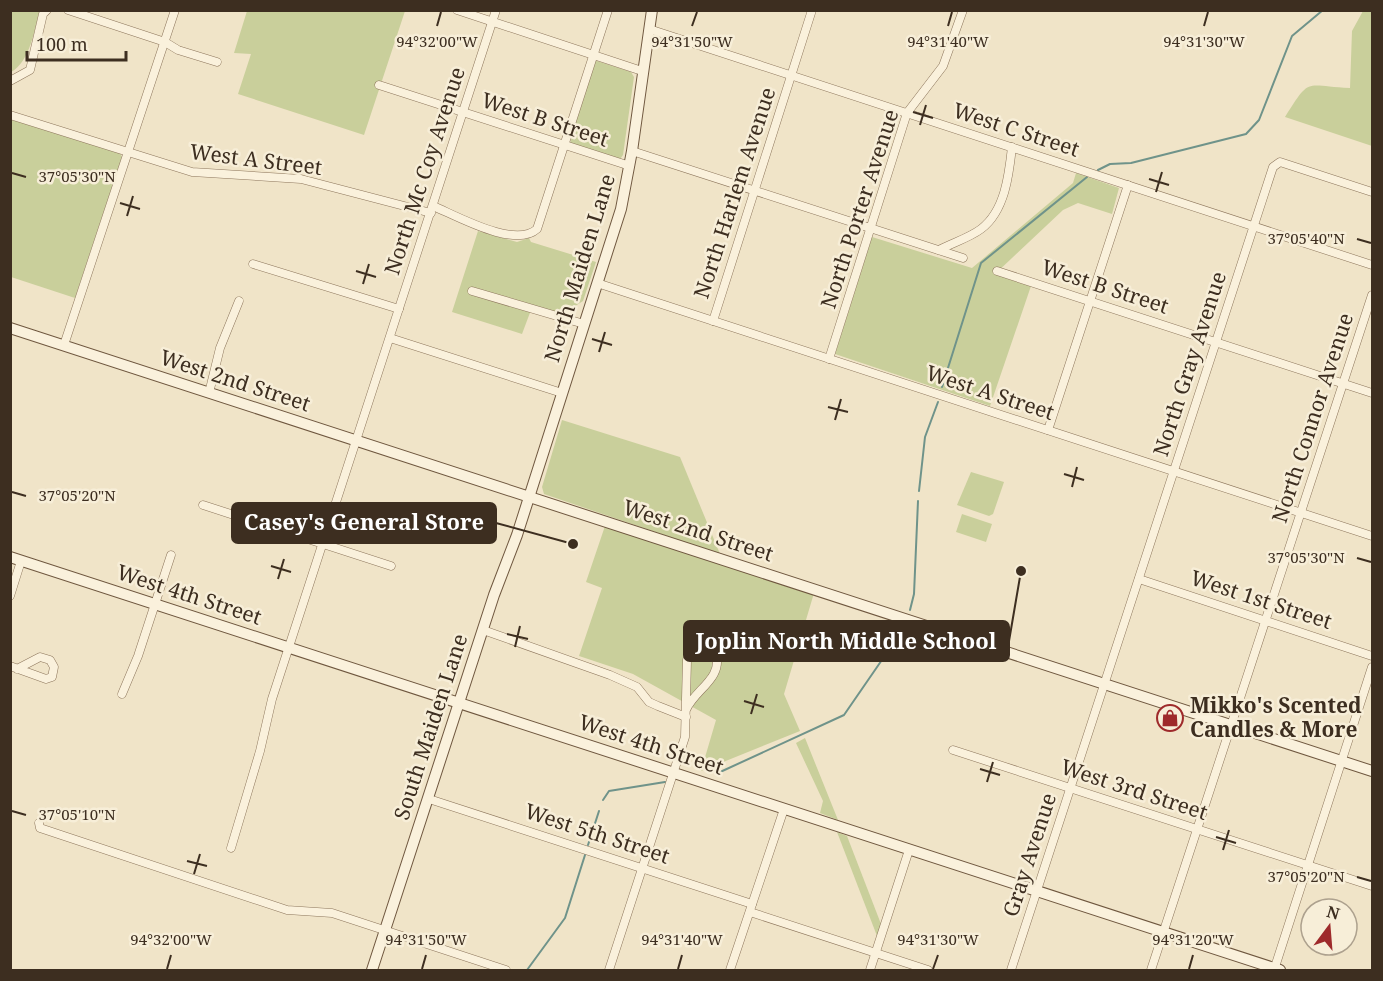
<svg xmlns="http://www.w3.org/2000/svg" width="1383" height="981" viewBox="0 0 1383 981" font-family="'Noto Serif',serif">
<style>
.green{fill:#c9cf9b}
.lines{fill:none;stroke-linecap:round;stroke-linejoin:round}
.stream{stroke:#6f938a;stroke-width:2}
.street-casing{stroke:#8d765c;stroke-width:9}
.secondary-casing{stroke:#6f573f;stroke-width:12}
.street{stroke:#faf1dc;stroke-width:8}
.secondary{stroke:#faf1dc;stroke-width:10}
.ticks{fill:none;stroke:#3d2e20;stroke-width:2}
.labels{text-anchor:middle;stroke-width:5;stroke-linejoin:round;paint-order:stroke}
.street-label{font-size:21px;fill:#3d2e20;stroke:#f7eed8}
.poi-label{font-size:21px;font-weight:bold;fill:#3d2e20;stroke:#f7eed8;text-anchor:start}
.ticks-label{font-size:15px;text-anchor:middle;fill:#3d2e20;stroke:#f7eed8;stroke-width:5;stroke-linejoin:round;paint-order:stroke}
.leader{fill:none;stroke:#3d2e20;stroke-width:2}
.callout-dot{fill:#3d2e20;stroke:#f7eed8;stroke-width:2}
.callout{fill:#3d2e20;stroke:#3d2e20;stroke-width:2}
.callout-label{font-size:22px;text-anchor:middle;font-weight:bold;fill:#fff}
</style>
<rect width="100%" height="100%" fill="#f0e4c8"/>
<g class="green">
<path d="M 11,10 L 40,11 C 34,30 30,62 11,72 Z"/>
<path d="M 247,11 L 405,11 L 364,135 L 238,94 L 251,54 L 234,53 Z"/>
<path d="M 1363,11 L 1372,11 L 1372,146 L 1285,117 C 1311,76 1304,86 1350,88 L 1352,31 Z"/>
<path d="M 594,60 L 631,72 L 634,77 L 623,155 L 620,159 L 570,143 Z"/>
<path d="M 11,117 L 120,153 L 122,157 L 75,298 L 11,277 Z"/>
<path d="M 1076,173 L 1119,188 L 1112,214 L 1078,203 L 1063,210 L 995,274 L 1031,286 L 990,406 L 835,354 L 872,237 L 972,268 L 1073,183 Z"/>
<path d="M 478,231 L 517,242 L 529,238 L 531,242 L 596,262 L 583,301 L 563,314 L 531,310 L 522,334 L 452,312 Z"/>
<path d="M 562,420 L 680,457 L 720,554 L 544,494 L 542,487 Z"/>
<path d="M 971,472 L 1004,482 L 993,514 L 989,516 L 957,505 Z"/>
<path d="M 962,514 L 992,524 L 986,542 L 956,532 Z"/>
<path d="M 605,526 L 814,593 L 784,694 L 800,731 L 701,771 L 716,720 L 633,674 L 579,656 L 602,588 L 586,582 Z"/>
<path d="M 805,738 L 838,820 L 820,813 L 823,801 L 796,743 Z"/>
<path d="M 837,832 L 847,836 L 881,924 L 877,936 Z"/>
</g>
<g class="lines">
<g class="stream">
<path d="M 1098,170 L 1110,164 L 1131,163 L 1246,134 L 1259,120 L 1292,36 L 1323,10"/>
<path d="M 942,387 L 981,263 L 1087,177"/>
<path d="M 919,491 L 925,437 L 938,402"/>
<path d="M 910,610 L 914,594 L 918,501"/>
<path d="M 718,773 L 844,715 L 906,625"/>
<path d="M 603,800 L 609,791 L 665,782"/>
<path d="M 588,845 L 599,811"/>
<path d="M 527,970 L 565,918 L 585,855"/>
</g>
<defs>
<g id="street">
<path d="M 68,10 L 165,42 L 178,50 L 217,62"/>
<path d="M 457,10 L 642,71"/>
<path d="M 649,29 L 1372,265"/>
<path d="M 10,81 L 30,70 L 43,14 L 47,10"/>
<path d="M 379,85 L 630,166"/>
<path d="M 10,115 L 192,172 L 301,179 L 431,213"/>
<path d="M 632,151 L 963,258"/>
<path d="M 433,206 C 457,216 515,249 537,229 L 608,10"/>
<path d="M 939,250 C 952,243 969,238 981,229 C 1005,211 1009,175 1012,147"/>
<path d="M 253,264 L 399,309"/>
<path d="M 997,271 L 1372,393"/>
<path d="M 597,283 L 1372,536"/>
<path d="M 472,291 L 584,324"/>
<path d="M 713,321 L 812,10"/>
<path d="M 390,338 L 562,393"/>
<path d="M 64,345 L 175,10"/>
<path d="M 829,359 L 907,113 L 943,66 L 963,10"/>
<path d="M 209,393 L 220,348 L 239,301"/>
<path d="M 1048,430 L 1128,185"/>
<path d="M 203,505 L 391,566"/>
<path d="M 1139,579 L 1372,656"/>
<path d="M 10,596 L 21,561"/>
<path d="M 483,630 L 610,675 L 637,687 L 649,702 L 658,706 L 686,717"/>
<path d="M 10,666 L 46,679 L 52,677 L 54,667 L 50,660 L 40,657 L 17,669"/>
<path d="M 122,694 L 138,656 L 171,555"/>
<path d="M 953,750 L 1372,886"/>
<path d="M 429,799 L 752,904"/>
<path d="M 39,823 L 40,828 L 287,910 L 332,913 L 506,970"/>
<path d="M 231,848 L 260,751 L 272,699 L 496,10"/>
<path d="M 750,912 L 928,970"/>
<path d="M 609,970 L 685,737 L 687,660 L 690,652 L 700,644 L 716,654 C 723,679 694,690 686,710"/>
<path d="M 730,970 L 784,809"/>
<path d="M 870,970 L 909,850"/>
<path d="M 1011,970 L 1273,167 L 1280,162 L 1372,192"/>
<path d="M 1151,970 L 1372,295"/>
<path d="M 1274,970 L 1372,667"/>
</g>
<g id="secondary">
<path d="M 10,328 L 1372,771"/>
<path d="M 10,557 L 1280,970"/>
<path d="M 372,970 L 494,595 L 517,535 L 621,209 L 632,151 L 652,10"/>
</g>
</defs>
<use href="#street" class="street-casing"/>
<use href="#secondary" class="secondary-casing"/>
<use href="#street" class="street"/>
<use href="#secondary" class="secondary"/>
</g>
<path class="ticks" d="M 437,26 L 441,12M 692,26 L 697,12M 948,26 L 952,12M 1204,26 L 1208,12M 913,112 L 933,118M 920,125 L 926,105M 12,173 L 26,177M 1149,179 L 1169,185M 1156,192 L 1162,172M 120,203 L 140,209M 127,216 L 133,196M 1357,239 L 1371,243M 356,271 L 376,277M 363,284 L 369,264M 592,339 L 612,345M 599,352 L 605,332M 828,407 L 848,412M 835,420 L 841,399M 1064,474 L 1084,480M 1072,487 L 1077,467M 12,492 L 26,496M 1357,558 L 1371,562M 271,566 L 291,572M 278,579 L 284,559M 507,634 L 528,639M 515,647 L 520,626M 744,701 L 764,707M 751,714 L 757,694M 980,769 L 1000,775M 987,782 L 993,762M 12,811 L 26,815M 1216,837 L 1236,843M 1223,850 L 1229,830M 187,861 L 207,866M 194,874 L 200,854M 1357,877 L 1371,881M 167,969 L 171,955M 422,969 L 426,955M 678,969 L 682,955M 933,969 L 938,955M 1189,969 L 1193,955"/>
<defs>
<symbol id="shop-ring" viewBox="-11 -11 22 22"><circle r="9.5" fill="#f7eed8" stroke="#9e2a2b" stroke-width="1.5"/><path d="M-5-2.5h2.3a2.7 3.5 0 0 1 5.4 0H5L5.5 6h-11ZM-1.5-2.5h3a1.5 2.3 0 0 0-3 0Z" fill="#9e2a2b"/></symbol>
</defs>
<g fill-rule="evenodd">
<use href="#shop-ring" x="1155" y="703" width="30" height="30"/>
</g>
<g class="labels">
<g class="street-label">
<text transform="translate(545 120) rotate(18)" y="7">West B Street</text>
<text transform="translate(1016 130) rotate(18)" y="7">West C Street</text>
<text transform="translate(256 160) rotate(7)" y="7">West A Street</text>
<text transform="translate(425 171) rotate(-72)" y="7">North Mc Coy Avenue</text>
<text transform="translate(735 193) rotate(-72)" y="7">North Harlem Avenue</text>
<text transform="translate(860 209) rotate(-72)" y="7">North Porter Avenue</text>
<text transform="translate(580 268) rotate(-73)" y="7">North Maiden Lane</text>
<text transform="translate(1105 287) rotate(18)" y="7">West B Street</text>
<text transform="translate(1190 364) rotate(-72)" y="7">North Gray Avenue</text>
<text transform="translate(235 381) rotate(18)" y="7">West 2nd Street</text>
<text transform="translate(990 393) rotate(18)" y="7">West A Street</text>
<text transform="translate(1313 418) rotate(-72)" y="7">North Connor Avenue</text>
<text transform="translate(698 531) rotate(18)" y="7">West 2nd Street</text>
<text transform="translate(189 595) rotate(18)" y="7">West 4th Street</text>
<text transform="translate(1261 600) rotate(18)" y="7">West 1st Street</text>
<text transform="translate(431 727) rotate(-72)" y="7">South Maiden Lane</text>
<text transform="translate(651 745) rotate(18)" y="7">West 4th Street</text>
<text transform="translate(1134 790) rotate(18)" y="7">West 3rd Street</text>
<text transform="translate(597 834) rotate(18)" y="7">West 5th Street</text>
<text transform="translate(1030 855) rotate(-72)" y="7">Gray Avenue</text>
</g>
<g class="poi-label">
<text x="1190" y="713">Mikko's Scented<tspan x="1190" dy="24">Candles &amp; More</tspan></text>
</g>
</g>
<g class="ticks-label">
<text x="437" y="47">94°32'00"W</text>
<text x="692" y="47">94°31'50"W</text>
<text x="948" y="47">94°31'40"W</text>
<text x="1204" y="47">94°31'30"W</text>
<text x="77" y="182">37°05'30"N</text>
<text x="1306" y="244">37°05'40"N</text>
<text x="77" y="501">37°05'20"N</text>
<text x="1306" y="563">37°05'30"N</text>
<text x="77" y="820">37°05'10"N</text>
<text x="1306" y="882">37°05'20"N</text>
<text x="171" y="945">94°32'00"W</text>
<text x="426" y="945">94°31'50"W</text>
<text x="682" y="945">94°31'40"W</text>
<text x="938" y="945">94°31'30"W</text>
<text x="1193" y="945">94°31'20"W</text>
</g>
<path class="leader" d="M573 544L496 523M1021 571L1009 641"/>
<g class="callout-dot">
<circle cx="573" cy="544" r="6"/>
<circle cx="1021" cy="571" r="6"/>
</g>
<g class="callout">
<rect x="232" y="503" width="264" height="40" rx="6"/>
<rect x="684" y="621" width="325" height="40" rx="6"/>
</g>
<g class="callout-label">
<text x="364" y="530">Casey's General Store</text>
<text x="846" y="649">Joplin North Middle School</text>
</g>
<rect width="1383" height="981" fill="none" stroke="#3d2e20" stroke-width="24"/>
<g transform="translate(1329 927) rotate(16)"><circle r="28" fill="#f7eed8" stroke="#ada18e" stroke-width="1.5"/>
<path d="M0-4.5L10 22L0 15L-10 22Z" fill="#9e2a2b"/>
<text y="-9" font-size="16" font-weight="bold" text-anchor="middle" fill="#3d2e20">N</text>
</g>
<path d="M27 51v9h99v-9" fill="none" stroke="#3d2e20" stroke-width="3"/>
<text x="36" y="51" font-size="18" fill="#3d2e20" stroke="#f7eed8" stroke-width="4.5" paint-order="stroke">100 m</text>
</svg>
